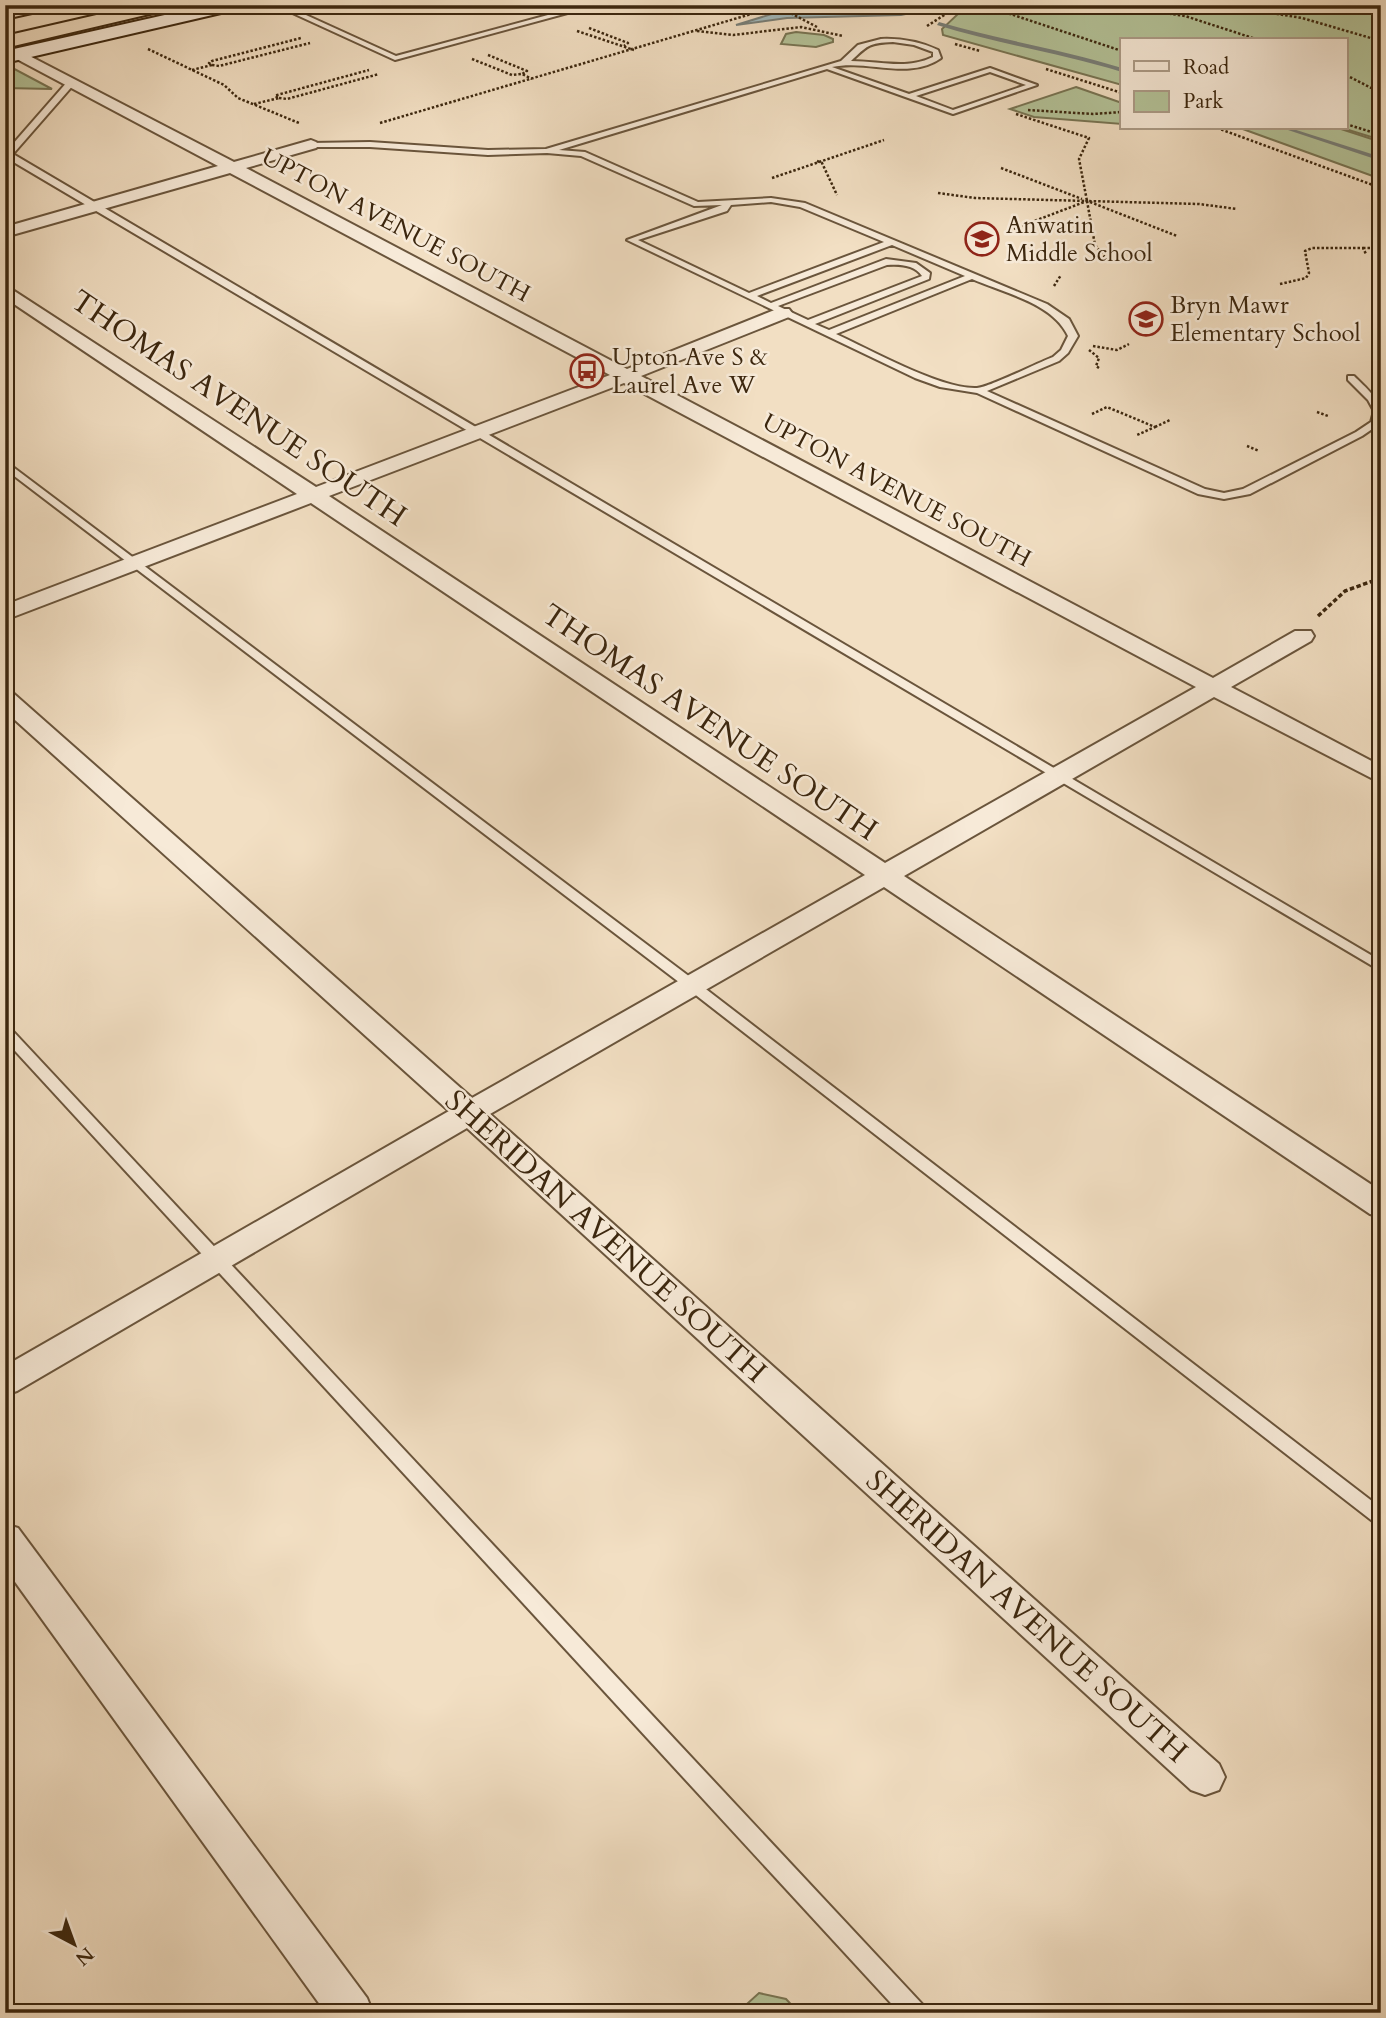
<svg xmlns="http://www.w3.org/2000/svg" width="1386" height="2018" viewBox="0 0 1386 2018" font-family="Cardo,serif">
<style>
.green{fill:#b4c399;stroke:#787554;stroke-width:2}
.water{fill:#a0babf;stroke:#787f79;stroke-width:2}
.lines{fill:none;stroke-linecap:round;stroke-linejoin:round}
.shore{stroke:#6e7067;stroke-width:2}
.stream{fill:#787f79;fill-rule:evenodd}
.lane-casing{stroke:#6a553c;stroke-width:4}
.street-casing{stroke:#6a553c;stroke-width:4}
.secondary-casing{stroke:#3c270f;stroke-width:4}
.highway-casing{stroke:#3c270f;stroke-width:4}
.path-far1{stroke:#3c270f;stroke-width:2.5;stroke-dasharray:2.5 2;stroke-linecap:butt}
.path{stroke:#3c270f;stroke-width:3.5;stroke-dasharray:4.5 2.5;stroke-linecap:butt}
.lane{fill:#f7ead8;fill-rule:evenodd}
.street{fill:#f7ead8;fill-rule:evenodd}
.secondary{fill:#f7ead8;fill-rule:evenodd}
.highway{fill:#f2dfc3;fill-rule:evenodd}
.labels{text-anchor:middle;stroke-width:5;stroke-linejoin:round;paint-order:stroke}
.far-street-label{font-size:24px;fill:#3c270f;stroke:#f7ead8}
.far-poi-label{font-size:24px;fill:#3c270f;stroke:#f7ead8;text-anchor:start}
.street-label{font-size:30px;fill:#3c270f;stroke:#f7ead8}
</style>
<rect width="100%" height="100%" fill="#f2dfc3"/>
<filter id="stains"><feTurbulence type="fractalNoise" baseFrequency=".00286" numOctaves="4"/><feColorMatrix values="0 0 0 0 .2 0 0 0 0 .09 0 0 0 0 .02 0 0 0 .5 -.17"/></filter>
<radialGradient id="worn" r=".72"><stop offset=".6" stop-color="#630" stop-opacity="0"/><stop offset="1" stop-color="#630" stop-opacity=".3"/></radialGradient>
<g class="green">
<path d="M 944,5 L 1381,5 L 1381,140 L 1342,128 L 1346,128 L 1346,40 L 1122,40 L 1122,85 L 943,35 L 942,29 L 958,14 Z"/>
<path d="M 796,32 L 824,35 L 833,39 L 833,42 L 816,47 L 781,44 L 786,34 Z"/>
<path d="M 5,65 L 7,65 L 52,89 L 5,88 Z"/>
<path d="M 1076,87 L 1122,103 L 1122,124 L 1034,117 L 1010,109 Z"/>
<path d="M 1240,128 L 1338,128 L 1381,142 L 1381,179 Z"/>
<path d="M 759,1993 L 786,1999 L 799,2013 L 737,2013 Z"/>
</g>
<path class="water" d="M 801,5 L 917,5 L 920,8 L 915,12 L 901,15 L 787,18 L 736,25 Z"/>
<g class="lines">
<path class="shore" d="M 797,5 L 800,11 L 912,5"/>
<g class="stream">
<path d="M 939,22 C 999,40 1062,49 1122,68 L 1122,72 C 1061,53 998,44 937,25 Z"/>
<path d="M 1282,128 L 1290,128 L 1381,157 L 1381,161 Z"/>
</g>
<defs>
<g id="lane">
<path d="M 275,5 L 284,5 L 396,56 L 585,5 L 597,5 L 395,60 Z"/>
<path d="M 881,39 C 902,38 920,42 938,50 L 941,58 C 908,81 868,59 832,67 L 909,94 L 990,68 L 1037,85 L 953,114 L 827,69 L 559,150 L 585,152 L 698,202 L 771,198 L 805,203 L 1047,304 L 1069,319 L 1078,336 L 1068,353 L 1059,361 L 987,391 L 1205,489 L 1224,493 L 1243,489 L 1356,432 L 1371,422 L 1374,411 L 1368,400 L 1348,380 L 1348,376 L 1354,376 C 1368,390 1386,403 1378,425 L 1362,436 L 1250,494 L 1224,499 L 1198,494 L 977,393 L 940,387 L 915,378 L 627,240 L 722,205 L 694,206 L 581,156 L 547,153 L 488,155 L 370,147 L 311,147 L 307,145 L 311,143 L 370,142 L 488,150 L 546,149 L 841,61 L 858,45 ZM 893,42 L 914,45 L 933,52 L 933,57 C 906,70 880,61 851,61 C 867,46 868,43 893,42 ZM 990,72 L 1026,85 L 953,110 L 916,96 ZM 771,202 L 800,207 L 884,242 L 749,293 L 638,240 L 727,211 L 731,205 ZM 892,245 L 965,276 L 829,330 L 815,324 L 929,279 L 930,273 L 916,263 L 886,259 L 771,303 L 757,296 ZM 887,265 C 900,264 915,265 922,276 L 808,320 L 778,306 ZM 972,279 C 1004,293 1053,303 1068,336 L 1061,350 L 1053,357 C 1037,363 990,387 977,388 C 942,390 869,349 836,334 Z"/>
<path d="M 68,81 L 75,83 L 13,154 L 1381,961 L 1381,971 L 5,157 L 5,153 Z"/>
<path d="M 5,461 L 698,983 L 1381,1508 L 1381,1525 L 1375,1523 L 688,989 L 5,469 Z"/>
<path d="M 5,1026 L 10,1028 L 923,2005 L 926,2013 L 900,2013 L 5,1040 Z"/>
</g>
<g id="street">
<path d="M 18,50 L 234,162 L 311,140 L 316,142 L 319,145 L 316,148 L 246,168 L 627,369 L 777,309 L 789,309 L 792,313 L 789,317 L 641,376 L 1213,678 L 1295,631 L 1311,631 L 1314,636 L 1311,641 L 1231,687 L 1381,766 L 1381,783 L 1214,697 L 904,876 L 1381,1191 L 1381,1217 L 1370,1214 L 884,887 L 490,1114 L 1219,1764 L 1225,1777 L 1219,1790 L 1205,1795 L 1191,1790 L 467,1128 L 17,1391 L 5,1395 L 5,1366 L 449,1111 L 5,711 L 5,691 L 13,693 L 472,1098 L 865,875 L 311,503 L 5,620 L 5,605 L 297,494 L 5,298 L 5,285 L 316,487 L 610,375 L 230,173 L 5,237 L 5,227 L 218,166 L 13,57 L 11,54 ZM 624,383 L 1196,687 L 885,863 L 329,496 Z"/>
<path d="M 5,1524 L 18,1528 L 367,1998 L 373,2013 L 326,2013 L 5,1568 Z"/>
</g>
<path id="secondary" d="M 209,5 L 243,5 L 234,10 L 5,63 L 5,51 Z"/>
<g id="highway">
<path d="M 19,5 L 53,5 L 50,9 L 5,19 L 5,8 Z"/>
<path d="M 140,5 L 174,5 L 171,9 L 5,48 L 5,36 Z"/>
</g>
</defs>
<use href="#lane" class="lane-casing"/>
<use href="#street" class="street-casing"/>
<use href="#secondary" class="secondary-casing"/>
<use href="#highway" class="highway-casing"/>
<g class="path-far1">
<path d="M 983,5 L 1122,51"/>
<path d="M 1111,5 L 1185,16 L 1259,40"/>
<path d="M 1223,5 L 1302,18 L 1381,41"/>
<path d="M 779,7 L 817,27"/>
<path d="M 927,26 L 960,5"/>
<path d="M 589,28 L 628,43 L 624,46"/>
<path d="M 577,31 L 634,50"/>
<path d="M 697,31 L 733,35 L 801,27 L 843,36"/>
<path d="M 955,44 L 980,51"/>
<path d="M 148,49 L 224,85 L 238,98 L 299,123"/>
<path d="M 488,55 L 527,71 L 522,74"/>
<path d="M 472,59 L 512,75 L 522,74 L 532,79"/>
<path d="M 212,65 L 219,66 L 310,43"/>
<path d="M 1046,69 L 1122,93"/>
<path d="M 192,70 L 212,65 L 209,63 L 212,61 L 301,38"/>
<path d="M 1346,75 L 1381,93"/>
<path d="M 279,98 L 287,99 L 379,74"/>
<path d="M 254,104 L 279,98 L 275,96 L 277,95 L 369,70"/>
<path d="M 1028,110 L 1093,114 L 1122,112"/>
<path d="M 1016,114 L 1089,138 L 1079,159 L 1087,201"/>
<path d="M 380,123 L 782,5"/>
<path d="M 1346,124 L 1381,135"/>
<path d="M 1217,128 L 1381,188"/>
<path d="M 817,161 L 822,163 L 837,195"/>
<path d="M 1001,168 L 1082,199"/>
<path d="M 772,178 L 884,140"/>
<path d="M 938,193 L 975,198 L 1087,201 L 1008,231"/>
<path d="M 1090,202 L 1177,236"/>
<path d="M 1363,248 L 1381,248"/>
<path d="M 1108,261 L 1095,245 L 1087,201 L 1199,204 L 1237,209"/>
<path d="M 1280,284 L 1306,278 L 1309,273 L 1305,251 L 1312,248 L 1363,248 L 1366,254"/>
<path d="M 1054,286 L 1061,275"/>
<path d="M 1093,346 L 1117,350 L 1129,344"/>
<path d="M 1089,350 L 1099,358 L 1096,366 L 1099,368"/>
<path d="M 1317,412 L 1328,416"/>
<path d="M 1092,414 L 1107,407 L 1155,427 L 1137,435"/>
<path d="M 1155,427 L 1170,420"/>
<path d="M 1247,446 L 1259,451"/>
</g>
<path class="path" d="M 1318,616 L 1345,591 L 1381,578"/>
<use href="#lane" class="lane"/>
<use href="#street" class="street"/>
<use href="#secondary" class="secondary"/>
<use href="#highway" class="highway"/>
</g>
<defs>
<symbol id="school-ring" viewBox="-11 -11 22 22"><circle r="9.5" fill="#f7ead8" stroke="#8f2418" stroke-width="1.5"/><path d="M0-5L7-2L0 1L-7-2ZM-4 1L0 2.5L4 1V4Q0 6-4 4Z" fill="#8f2418"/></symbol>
<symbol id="bus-ring" viewBox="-11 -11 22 22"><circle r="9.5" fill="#f7ead8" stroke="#8f2418" stroke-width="1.5"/><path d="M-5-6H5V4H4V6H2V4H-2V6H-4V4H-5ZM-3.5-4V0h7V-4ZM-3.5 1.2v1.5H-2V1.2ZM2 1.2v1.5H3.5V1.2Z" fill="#8f2418"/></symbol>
</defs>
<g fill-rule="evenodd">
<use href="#school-ring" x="963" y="220" width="38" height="38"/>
<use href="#school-ring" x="1127" y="300" width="38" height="38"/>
<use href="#bus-ring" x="568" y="352" width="38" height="38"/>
</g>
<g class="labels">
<g class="far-street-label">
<text transform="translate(396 225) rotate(28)" y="8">UPTON AVENUE SOUTH</text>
<text transform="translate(897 490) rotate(28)" y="8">UPTON AVENUE SOUTH</text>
</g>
<g class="far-poi-label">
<text x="1006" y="233">Anwatin<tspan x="1006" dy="28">Middle School</tspan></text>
<text x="1170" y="313">Bryn Mawr<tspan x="1170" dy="28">Elementary School</tspan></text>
<text x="612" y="365">Upton Ave S &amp;<tspan x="612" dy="28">Laurel Ave W</tspan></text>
</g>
<g class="street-label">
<text transform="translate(239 408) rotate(34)" y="10">THOMAS AVENUE SOUTH</text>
<text transform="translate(710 722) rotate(34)" y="10">THOMAS AVENUE SOUTH</text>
<text transform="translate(606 1236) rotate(42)" y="10">SHERIDAN AVENUE SOUTH</text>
<text transform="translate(1027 1616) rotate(42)" y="10">SHERIDAN AVENUE SOUTH</text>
</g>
</g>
<rect width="1386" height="2018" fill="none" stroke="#f2dfc3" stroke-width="28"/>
<rect x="7" y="7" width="1372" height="2004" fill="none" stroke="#3c270f" stroke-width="3.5"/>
<rect x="14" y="14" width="1358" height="1990" fill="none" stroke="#3c270f" stroke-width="2"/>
<rect x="1120" y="38" width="228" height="91" fill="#f7ead8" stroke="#ac9c88" stroke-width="2"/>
<rect x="1134" y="61" width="35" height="10" fill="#f7ead8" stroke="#ac9c88" stroke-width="2"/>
<text x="1183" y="74" font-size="21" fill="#3c270f">Road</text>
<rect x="1134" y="91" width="35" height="21" fill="#b4c399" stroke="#ac9c88" stroke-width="2"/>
<text x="1183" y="108" font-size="21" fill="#3c270f">Park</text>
<g transform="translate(74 1944) rotate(139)" stroke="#f7ead8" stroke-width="5" paint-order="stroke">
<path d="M0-5L12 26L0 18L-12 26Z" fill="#3c270f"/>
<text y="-10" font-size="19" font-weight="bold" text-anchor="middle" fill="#3c270f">N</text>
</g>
<rect width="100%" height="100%" filter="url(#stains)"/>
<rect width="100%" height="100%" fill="url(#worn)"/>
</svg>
